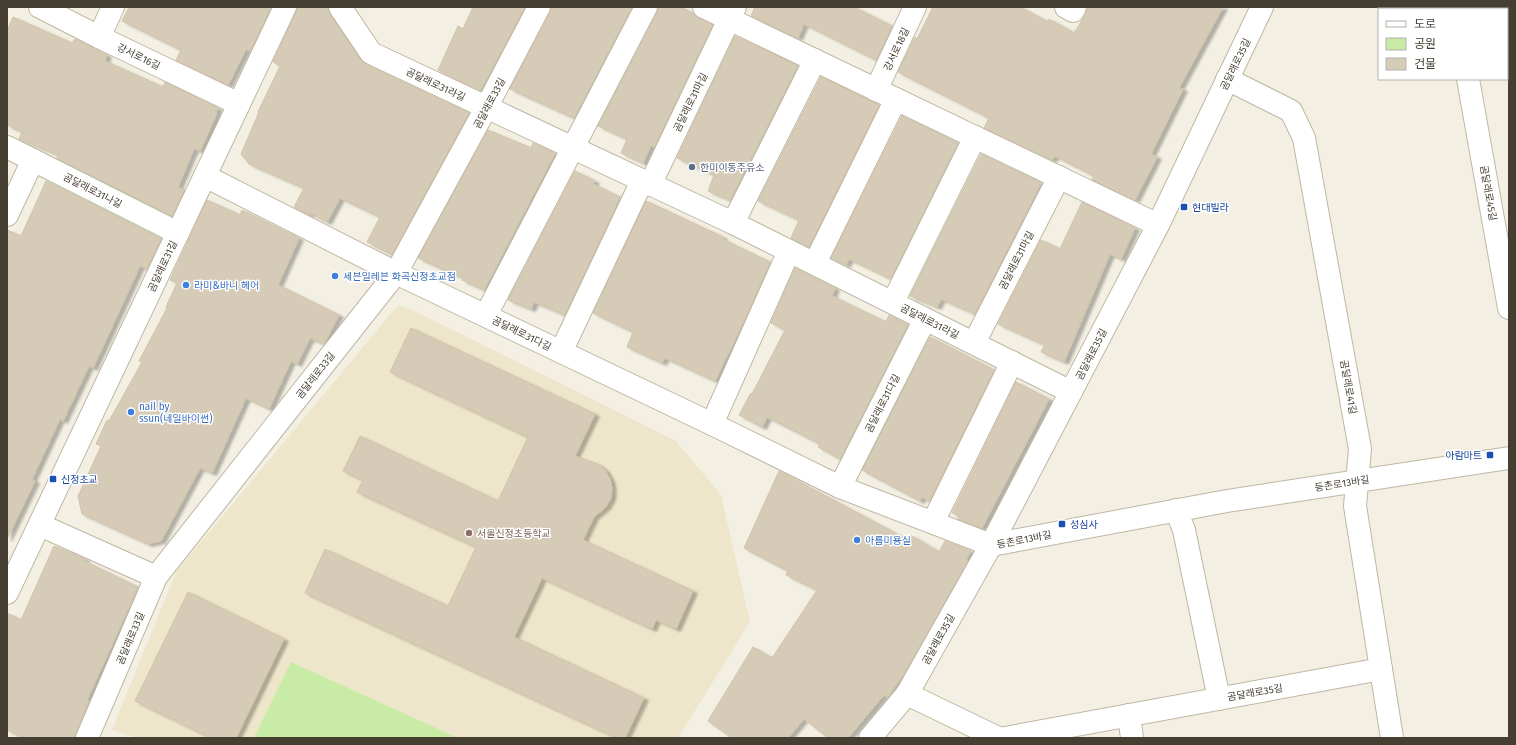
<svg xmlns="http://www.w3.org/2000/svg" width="1516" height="745" viewBox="0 0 1516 745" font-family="'Fira Sans','Noto Sans KR',sans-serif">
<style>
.education{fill:#eee6ca}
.green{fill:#c8eca6}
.building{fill:#d5cbb6;stroke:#d1c4a9;filter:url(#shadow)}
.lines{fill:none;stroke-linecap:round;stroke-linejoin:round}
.minor-casing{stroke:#bfb7a4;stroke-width:24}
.minor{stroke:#fff;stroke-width:22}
.service-dot{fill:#5c6f8a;stroke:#fff;stroke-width:1.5}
.transit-dot{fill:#1a4fb4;stroke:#fff;stroke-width:1.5}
.shop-dot{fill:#3f7fe0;stroke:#fff;stroke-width:1.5}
.education-dot{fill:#8d6e63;stroke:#fff;stroke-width:1.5}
.labels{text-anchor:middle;stroke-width:3;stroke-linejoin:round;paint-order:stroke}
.street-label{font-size:10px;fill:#453f32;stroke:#fff}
.service-label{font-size:10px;fill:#4e5e75;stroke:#fff;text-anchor:start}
.transit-label{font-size:10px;fill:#164399;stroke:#fff;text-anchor:start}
.shop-label{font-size:10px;fill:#366cbe;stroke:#fff;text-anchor:start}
.education-label{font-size:10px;fill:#785e54;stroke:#fff;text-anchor:start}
</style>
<defs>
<filter id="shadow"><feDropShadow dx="4.5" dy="2.5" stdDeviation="1" flood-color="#0004"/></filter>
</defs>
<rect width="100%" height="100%" fill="#f3efe2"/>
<path class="education" d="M 398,305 L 413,310 L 676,441 L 721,495 L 750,622 L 678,738 L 137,738 L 112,730 L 176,572 Z"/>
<path class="green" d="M 291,662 L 458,738 L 254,738 Z"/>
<g class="building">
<path d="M 129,7 L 271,7 L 250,51 L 246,49 L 228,85 L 176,60 L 181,50 L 122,21 Z"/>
<path d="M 297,7 L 328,7 L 330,14 L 361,60 L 365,64 L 469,113 L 392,255 L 367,242 L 380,217 L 340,198 L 327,222 L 310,213 L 309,215 L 294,207 L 304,188 L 249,164 L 241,154 L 259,112 L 258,112 L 280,66 L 273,62 L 296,12 Z"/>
<path d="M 473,7 L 525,7 L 480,91 L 438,70 L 458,26 L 463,29 Z"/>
<path d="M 551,7 L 632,7 L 574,118 L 510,89 L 550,13 Z"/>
<path d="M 658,7 L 680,7 L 693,13 L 699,18 L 713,25 L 654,147 L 651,145 L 643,163 L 621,153 L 627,139 L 598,126 L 657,13 Z"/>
<path d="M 755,7 L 854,7 L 892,26 L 876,60 L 804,24 L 798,38 L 751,16 Z"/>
<path d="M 933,7 L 1020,7 L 1048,22 L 1049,19 L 1074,33 L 1084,17 L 1088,7 L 1223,7 L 1179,88 L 1183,89 L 1151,154 L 1157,157 L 1135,200 L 1092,180 L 1094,176 L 1055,156 L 1052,160 L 984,128 L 989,118 L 898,72 L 915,37 L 917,39 Z"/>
<path d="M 13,17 L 72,43 L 75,39 L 107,55 L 105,61 L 163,87 L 165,82 L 218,108 L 216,112 L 217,113 L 200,151 L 194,149 L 178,187 L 184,190 L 172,216 L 57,158 L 58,155 L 19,139 L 22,132 L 7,125 L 7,31 Z"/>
<path d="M 735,36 L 798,66 L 730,200 L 708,191 L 714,175 L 677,158 Z"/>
<path d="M 821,77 L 879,105 L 809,247 L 791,238 L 799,220 L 758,201 Z"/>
<path d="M 902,116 L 958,143 L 891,279 L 849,259 L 846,265 L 831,258 Z"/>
<path d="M 488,130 L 531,148 L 533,143 L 555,153 L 484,290 L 462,280 L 463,278 L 418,258 Z"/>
<path d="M 981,154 L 1041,183 L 975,314 L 941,299 L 937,307 L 910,296 Z"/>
<path d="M 575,171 L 595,181 L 593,184 L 620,197 L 565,315 L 534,302 L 531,309 L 508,300 Z"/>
<path d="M 46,181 L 161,239 L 147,269 L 140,266 L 93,368 L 89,366 L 63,421 L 60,419 L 32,479 L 35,481 L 7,539 L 7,230 L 21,236 Z"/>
<path d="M 207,200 L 240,215 L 242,210 L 299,238 L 278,285 L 339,315 L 324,344 L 310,338 L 297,364 L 291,361 L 269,409 L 246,398 L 212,473 L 200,468 L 161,541 L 148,544 L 82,514 L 78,496 L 101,446 L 96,444 L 107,420 L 109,421 L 142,362 L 139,361 L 167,308 L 166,307 L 177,283 L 170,280 Z"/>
<path d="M 646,201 L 723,237 L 722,239 L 770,262 L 742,325 L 715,381 L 665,358 L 662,363 L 627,347 L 633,332 L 593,313 Z"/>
<path d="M 1082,202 L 1135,228 L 1121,259 L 1110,254 L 1064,362 L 1041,352 L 1045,345 L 998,324 L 1041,240 L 1060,249 Z"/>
<path d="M 795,268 L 835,288 L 832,296 L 886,322 L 889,315 L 908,325 L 840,459 L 818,447 L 820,444 L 767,417 L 762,427 L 739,415 L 751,393 L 752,394 L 785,330 L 771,323 Z"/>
<path d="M 411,328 L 595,414 L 575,456 L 598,464 L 605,470 L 610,479 L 612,488 L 611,498 L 606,507 L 594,517 L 583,540 L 693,591 L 676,629 L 656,620 L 652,629 L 542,578 L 514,637 L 644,698 L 625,738 L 617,738 L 305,593 L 325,549 L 448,606 L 476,547 L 357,492 L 363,480 L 343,471 L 360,436 L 498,501 L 528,437 L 390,372 Z"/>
<path d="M 930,337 L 994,370 L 929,501 L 922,497 L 920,501 L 862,470 Z"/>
<path d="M 1016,382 L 1049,399 L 982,528 L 958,519 L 959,516 L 952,513 Z"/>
<path d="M 779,471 L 908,540 L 910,535 L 939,552 L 945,541 L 971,551 L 966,559 L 968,560 L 965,567 L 907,669 L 890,694 L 888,697 L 884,695 L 848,738 L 828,738 L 804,719 L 788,738 L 732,738 L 708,721 L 753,647 L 772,658 L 817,590 L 786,575 L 788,571 L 744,548 Z"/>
<path d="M 54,546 L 85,559 L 84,561 L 138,587 L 87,700 L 89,701 L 76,733 L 75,738 L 24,738 L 7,730 L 7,613 L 21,620 Z"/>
<path d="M 188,592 L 284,639 L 236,738 L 211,738 L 135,701 Z"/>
</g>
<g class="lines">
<defs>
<g id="minor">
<path d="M 40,7 L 99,37 L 239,104"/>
<path d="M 340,7 L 371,53 L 733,223 L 1071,392"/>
<path d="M 704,7 L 1158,225"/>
<path d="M 1066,7 L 1073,11 L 1075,7"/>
<path d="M 1456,7 L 1456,9"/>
<path d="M 99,37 L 113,7"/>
<path d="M 1227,79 L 1291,111 L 1304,138 L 1360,449 L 1355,506 L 1392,738"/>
<path d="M 1468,79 L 1509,308"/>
<path d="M 876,90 L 915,7"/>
<path d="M 7,147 L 178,233"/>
<path d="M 205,176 L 396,273 L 712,424 L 840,487 L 991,545"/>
<path d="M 650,185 L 735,7"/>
<path d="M 7,215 L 33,160"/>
<path d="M 733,223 L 815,60"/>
<path d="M 815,263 L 896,99"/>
<path d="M 893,302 L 975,137"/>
<path d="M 486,315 L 646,7"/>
<path d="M 974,343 L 1059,177"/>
<path d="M 561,352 L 642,181"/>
<path d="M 712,424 L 789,251"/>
<path d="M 840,487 L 925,319"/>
<path d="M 1176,510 L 1184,530 L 1219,699"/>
<path d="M 933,522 L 1012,362"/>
<path d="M 40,525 L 156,577"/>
<path d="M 991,545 L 1227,501 L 1509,458"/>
<path d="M 7,593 L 285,7"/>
<path d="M 907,694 L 998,738"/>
<path d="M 1129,715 L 1132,738"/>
<path d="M 87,738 L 156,577 L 396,273 L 486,108 L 539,7"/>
<path d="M 870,738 L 907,694 L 991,545 L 1158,225 L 1262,7"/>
<path d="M 1005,738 L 1381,669"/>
</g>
</defs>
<use href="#minor" class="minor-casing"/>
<use href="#minor" class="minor"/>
</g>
<circle class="service-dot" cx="692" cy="167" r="4"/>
<g class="transit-dot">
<rect x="1180" y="203" width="8" height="8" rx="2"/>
<rect x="1486" y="451" width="8" height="8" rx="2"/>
<rect x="49" y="475" width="8" height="8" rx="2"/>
<rect x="1058" y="520" width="8" height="8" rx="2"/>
</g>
<g class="shop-dot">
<circle cx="335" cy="276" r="4"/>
<circle cx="186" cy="285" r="4"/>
<circle cx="131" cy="412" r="4"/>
<circle cx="857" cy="540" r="4"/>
</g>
<circle class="education-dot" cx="469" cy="533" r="4"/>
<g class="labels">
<g class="street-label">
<text transform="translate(896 49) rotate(-65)" y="4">강서로18길</text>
<text transform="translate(139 56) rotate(26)" y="4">강서로16길</text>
<text transform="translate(1235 64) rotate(-64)" y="4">곰달래로35길</text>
<text transform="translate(436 84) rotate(25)" y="4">곰달래로31라길</text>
<text transform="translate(690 102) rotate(-64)" y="4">곰달래로31마길</text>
<text transform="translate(489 103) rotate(-62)" y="4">곰달래로33길</text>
<text transform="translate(93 190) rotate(27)" y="4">곰달래로31나길</text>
<text transform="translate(1489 193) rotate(80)" y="4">곰달래로45길</text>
<text transform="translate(1016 260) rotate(-63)" y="4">곰달래로31마길</text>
<text transform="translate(162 266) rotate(-65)" y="4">곰달래로31길</text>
<text transform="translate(930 321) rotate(27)" y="4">곰달래로31라길</text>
<text transform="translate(522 333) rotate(26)" y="4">곰달래로31다길</text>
<text transform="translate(1091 354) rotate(-63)" y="4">곰달래로35길</text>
<text transform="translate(315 375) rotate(-52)" y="4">곰달래로33길</text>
<text transform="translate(1349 387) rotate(80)" y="4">곰달래로41길</text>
<text transform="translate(882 403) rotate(-63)" y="4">곰달래로31다길</text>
<text transform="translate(1342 483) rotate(-9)" y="4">등촌로13바길</text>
<text transform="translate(1024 539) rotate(-11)" y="4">등촌로13바길</text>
<text transform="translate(130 638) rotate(-67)" y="4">곰달래로33길</text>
<text transform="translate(938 639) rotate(-61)" y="4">곰달래로35길</text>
<text transform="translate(1255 692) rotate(-10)" y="4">곰달래로35길</text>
</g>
<g class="service-label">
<text x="700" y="171">한미이동주유소</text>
</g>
<g class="transit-label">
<text x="1192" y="211">현대빌라</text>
<text x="1482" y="459" text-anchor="end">아람마트</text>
<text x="61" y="483">신정초교</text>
<text x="1070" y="528">성심사</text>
</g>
<g class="shop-label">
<text x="343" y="280">세븐일레븐 화곡신정초교점</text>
<text x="194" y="289">라미&amp;바니 헤어</text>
<text x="139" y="410">nail by<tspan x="139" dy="12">ssun(네일바이썬)</tspan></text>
<text x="865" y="544">아름미용실</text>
</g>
<g class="education-label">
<text x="477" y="537">서울신정초등학교</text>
</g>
</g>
<rect width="1516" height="745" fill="none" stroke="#453f32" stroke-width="16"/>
<rect x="1378" y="8" width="130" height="72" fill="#ffffff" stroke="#b5b2ad"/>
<rect x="1386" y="21" width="20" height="6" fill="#ffffff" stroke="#b5b2ad"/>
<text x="1414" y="28" font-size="12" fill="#453f32">도로</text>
<rect x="1386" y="38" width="20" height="12" fill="#c8eca6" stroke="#b5b2ad"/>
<text x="1414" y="48" font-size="12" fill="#453f32">공원</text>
<rect x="1386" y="58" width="20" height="12" fill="#d5cbb6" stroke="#b5b2ad"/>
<text x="1414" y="68" font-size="12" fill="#453f32">건물</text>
</svg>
